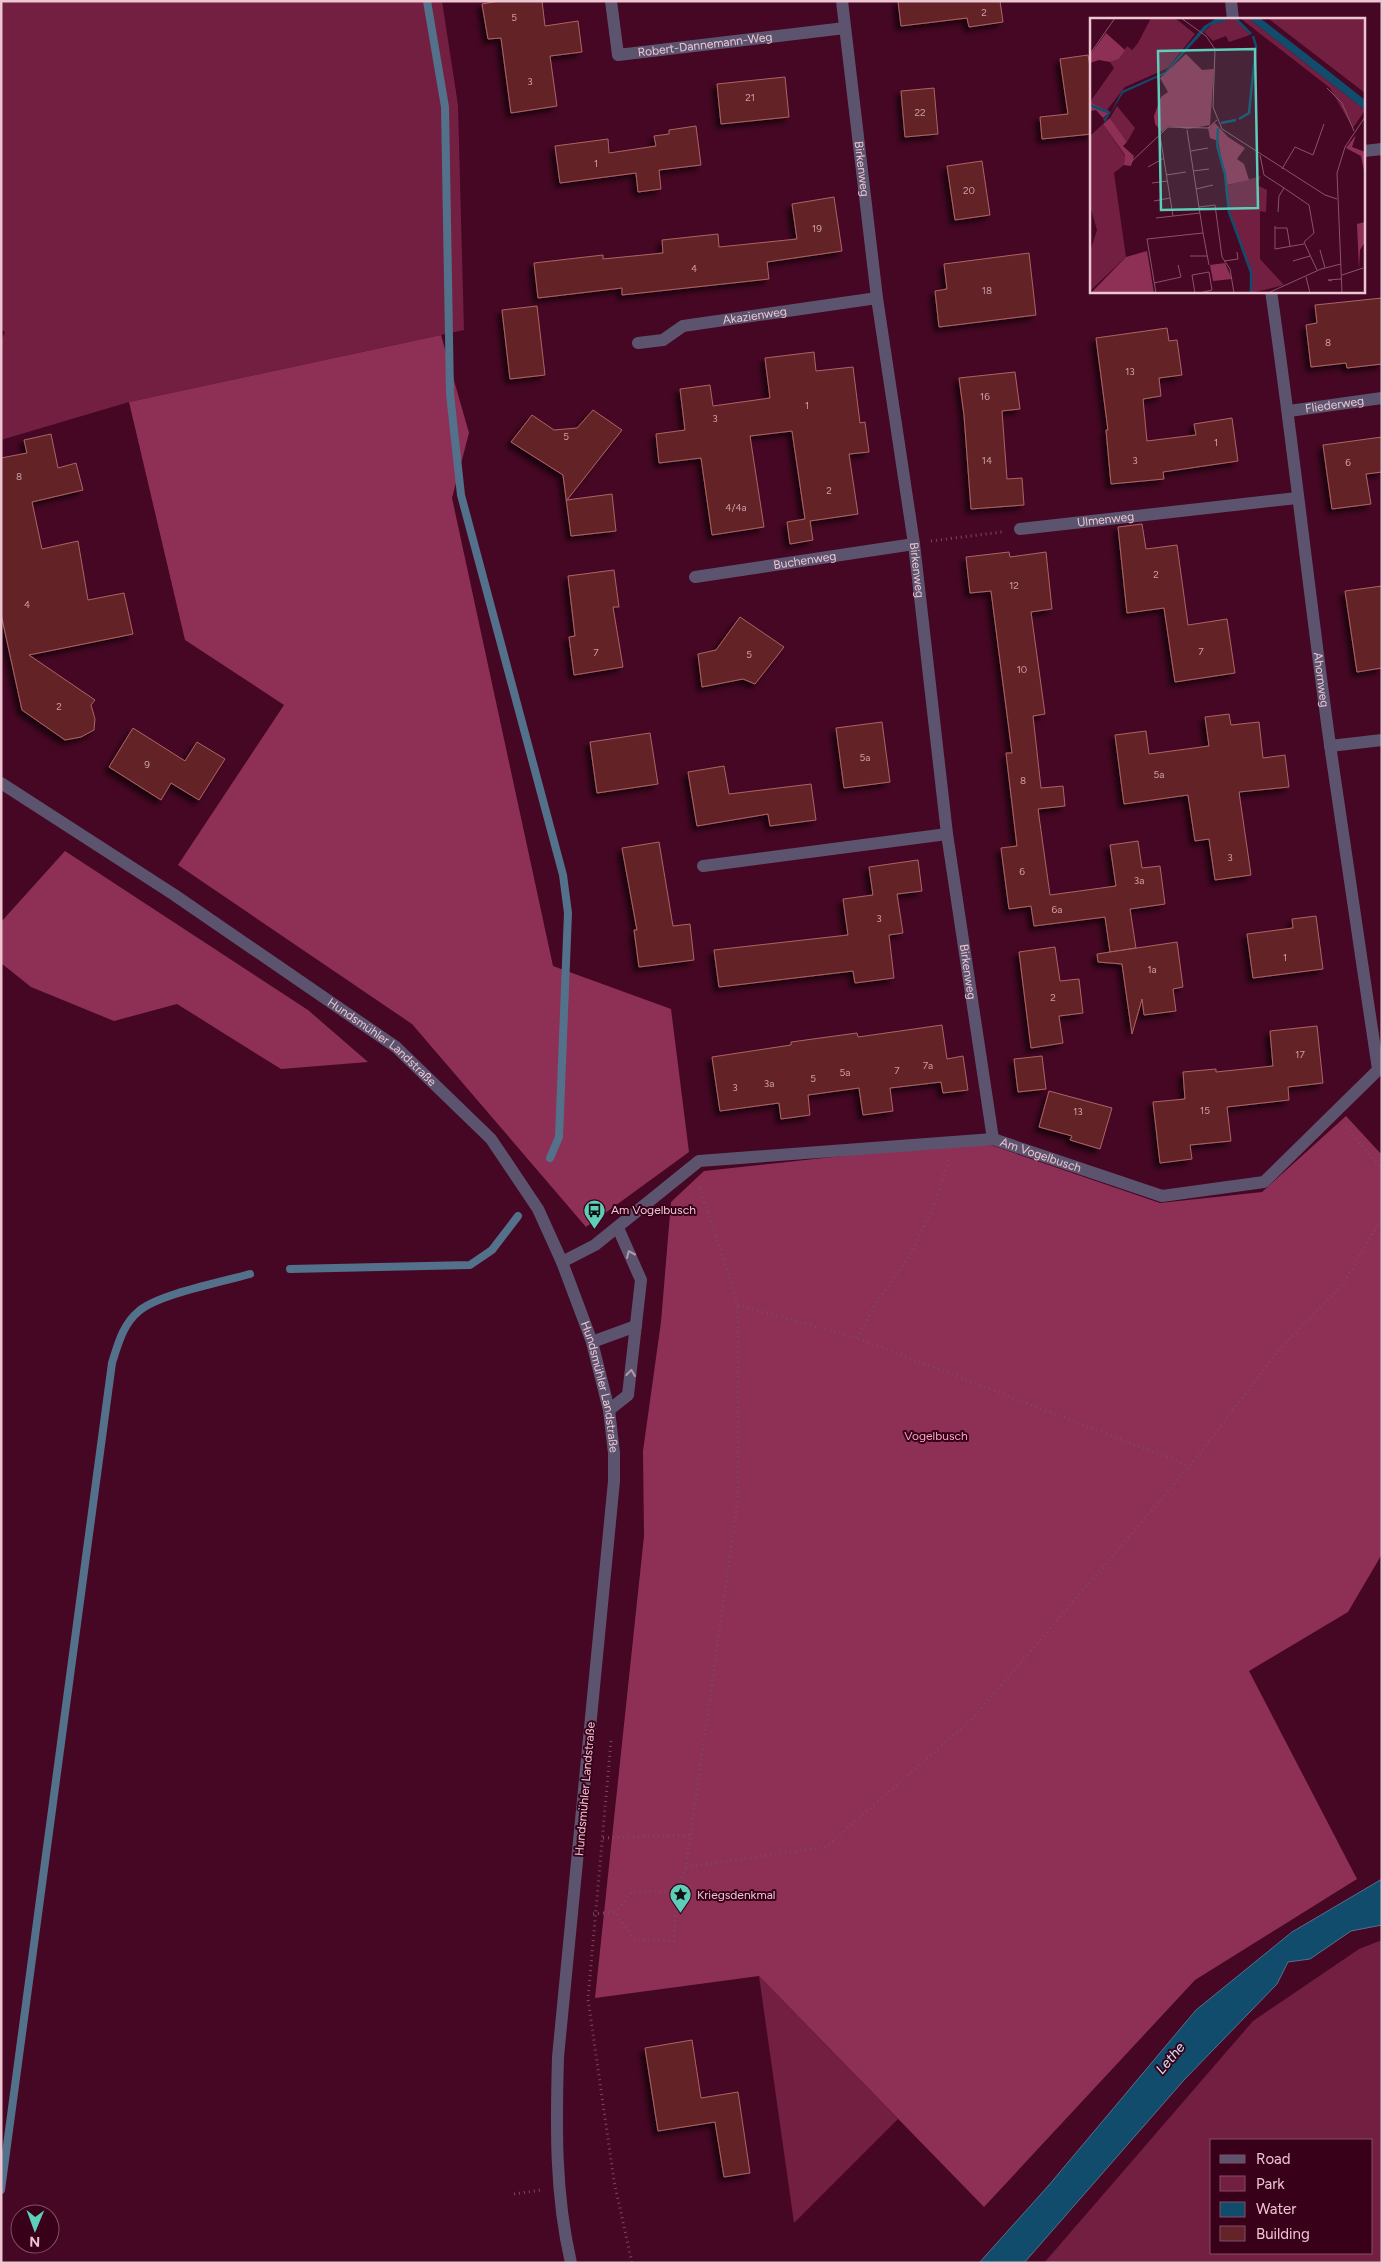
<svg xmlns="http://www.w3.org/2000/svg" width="1383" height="2264" viewBox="0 0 1383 2264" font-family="Figtree,sans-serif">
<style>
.green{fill:#731f42;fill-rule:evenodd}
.forest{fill:#8e3055}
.water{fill:#124c6d;stroke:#54718b}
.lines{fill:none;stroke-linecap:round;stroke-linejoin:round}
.stream{stroke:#54718b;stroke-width:8}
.building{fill:#642328;stroke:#ac6365;filter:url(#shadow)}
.path{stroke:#7e475e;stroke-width:3;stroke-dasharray:1 4;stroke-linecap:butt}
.minor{stroke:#5c546e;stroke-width:12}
.oneway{stroke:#b498aa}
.labels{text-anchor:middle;stroke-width:4;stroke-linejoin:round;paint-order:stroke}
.number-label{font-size:10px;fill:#cc9da8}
.street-label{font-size:12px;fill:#eec6d2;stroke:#39001a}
.poi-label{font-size:12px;fill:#eec6d2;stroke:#39001a;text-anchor:start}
.park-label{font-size:12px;fill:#f6a8c1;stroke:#39001a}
.water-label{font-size:14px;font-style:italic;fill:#d0e6f7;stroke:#39001a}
.inset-river{fill:none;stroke:#124c6d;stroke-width:2.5}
.inset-road{fill:none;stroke:#895369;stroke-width:1}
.view{fill:#5dceb8;fill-opacity:0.15;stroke:#5dceb8;stroke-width:2.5}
.inset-edge{fill:none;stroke:#eec6d2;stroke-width:2.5}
</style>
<defs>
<filter id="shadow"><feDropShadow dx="-4.5" dy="4.5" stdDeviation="2.5" flood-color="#0009"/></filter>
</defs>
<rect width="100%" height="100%" fill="#450723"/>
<g class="green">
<path d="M 1,1 L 442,1 L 458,105 L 464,330 L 129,402 L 1,440 L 1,341 L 5,332 L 1,329 Z"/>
<path d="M 1382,1940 L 1382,2263 L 1044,2263 L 1253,2021 L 1359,1949 ZM 1212,2140 L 1372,2140 L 1372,2253 L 1212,2253 Z"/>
<path d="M 759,1976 L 898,2119 L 794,2223 Z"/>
</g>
<g class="forest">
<path d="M 441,335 L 469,433 L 452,498 L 553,966 L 671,1009 L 689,1152 L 586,1227 L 412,1024 L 178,865 L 284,705 L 185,640 L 129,402 Z"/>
<path d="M 65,851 L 308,1010 L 368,1062 L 281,1069 L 177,1004 L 114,1021 L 31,987 L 1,963 L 1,922 Z"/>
<path d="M 1346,1116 L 1382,1155 L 1382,1554 L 1348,1612 L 1249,1671 L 1357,1879 L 1195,1980 L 984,2207 L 759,1976 L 595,1998 L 644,1536 L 643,1451 L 661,1322 L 671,1202 L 704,1171 L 979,1141 L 1160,1203 L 1262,1192 Z"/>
</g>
<path class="water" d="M 1382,1879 L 1382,1925 L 1351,1931 L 1310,1959 L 1288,1962 L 1277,1984 L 1184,2080 L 1024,2263 L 979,2263 L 1049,2185 L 1196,2010 L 1292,1932 Z"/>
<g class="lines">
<g class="stream">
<path d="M 427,1 L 445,107 L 450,394 L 461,495 L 563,875 L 568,913 L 559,1137 L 550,1158"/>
<path d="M 290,1269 L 470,1265 L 492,1250 L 518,1216"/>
<path d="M 1,2190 L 112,1363 C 118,1344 123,1324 139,1311 C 159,1294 222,1282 250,1274"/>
</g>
</g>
<g class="building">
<path d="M 499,1 L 542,1 L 545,26 L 578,21 L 582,52 L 550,56 L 557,106 L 511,113 L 501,38 L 488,39 L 482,4 Z"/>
<path d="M 898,1 L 1000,1 L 1003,22 L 969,27 L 967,18 L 901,26 Z"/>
<path d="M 1088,55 L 1092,78 L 1092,134 L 1042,139 L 1040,117 L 1068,114 L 1060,59 Z"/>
<path d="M 785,77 L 789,117 L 721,124 L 717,84 Z"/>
<path d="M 934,88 L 938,134 L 905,137 L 901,91 Z"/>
<path d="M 696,126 L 701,165 L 659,170 L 661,189 L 638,192 L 636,173 L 560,183 L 555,146 L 608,139 L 609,153 L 656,146 L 654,136 L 669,134 L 669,130 Z"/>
<path d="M 982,161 L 990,215 L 955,220 L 947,166 Z"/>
<path d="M 834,197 L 842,251 L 767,262 L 769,279 L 622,295 L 622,288 L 538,298 L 534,263 L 603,255 L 603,259 L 663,253 L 662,240 L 718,234 L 719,247 L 797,239 L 792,204 Z"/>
<path d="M 1029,253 L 1036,315 L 939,327 L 935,291 L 947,289 L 944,264 Z"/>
<path d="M 1382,298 L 1382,364 L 1347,368 L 1346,363 L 1311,367 L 1306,325 L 1317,323 L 1315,305 Z"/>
<path d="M 537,306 L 545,375 L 510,379 L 502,310 Z"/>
<path d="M 1167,328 L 1169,341 L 1177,340 L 1182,375 L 1159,378 L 1161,396 L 1143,399 L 1147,441 L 1196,435 L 1194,424 L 1232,418 L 1238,461 L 1163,472 L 1164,479 L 1111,484 L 1106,430 L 1108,430 L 1096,338 Z"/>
<path d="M 814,352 L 816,371 L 853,367 L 860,423 L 865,422 L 869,452 L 849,454 L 858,514 L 810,521 L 813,540 L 790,544 L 787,522 L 805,519 L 792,431 L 750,436 L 764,527 L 712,535 L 701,458 L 659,463 L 656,434 L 685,430 L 680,389 L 710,385 L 713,406 L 770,398 L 765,358 Z"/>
<path d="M 1015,372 L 1020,409 L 1002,411 L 1007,479 L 1022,478 L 1024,505 L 971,509 L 964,415 L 959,378 Z"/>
<path d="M 593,410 L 622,430 L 567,500 L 612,494 L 616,531 L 571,536 L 563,475 L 511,442 L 532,415 L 554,430 L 577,428 Z"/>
<path d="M 51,434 L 58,468 L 76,463 L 83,490 L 32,502 L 42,549 L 78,541 L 88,600 L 124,593 L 133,634 L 29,655 L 95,700 L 91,705 L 95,719 L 94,730 L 81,737 L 65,740 L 22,710 L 1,614 L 1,458 L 27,453 L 24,440 Z"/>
<path d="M 1382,437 L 1382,472 L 1366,474 L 1371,504 L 1332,509 L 1323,445 Z"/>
<path d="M 1142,524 L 1146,549 L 1177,545 L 1188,625 L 1227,619 L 1235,673 L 1175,682 L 1164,608 L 1127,613 L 1118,527 Z"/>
<path d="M 1009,552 L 1010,557 L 1046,552 L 1052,609 L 1031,612 L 1045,714 L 1033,716 L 1041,788 L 1063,786 L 1065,806 L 1038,809 L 1050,895 L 1116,886 L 1110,845 L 1138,841 L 1142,868 L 1160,866 L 1165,904 L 1130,909 L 1136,948 L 1110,952 L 1105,917 L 1034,926 L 1031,906 L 1009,909 L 1001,848 L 1017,846 L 1006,753 L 1012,753 L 991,591 L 970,593 L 966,557 Z"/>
<path d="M 614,570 L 619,607 L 613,607 L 623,667 L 574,675 L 569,637 L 575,636 L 568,576 Z"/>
<path d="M 1382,586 L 1382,668 L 1357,672 L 1345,591 Z"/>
<path d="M 740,617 L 784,647 L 755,684 L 743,679 L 702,687 L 698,654 L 716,650 Z"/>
<path d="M 1229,714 L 1231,725 L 1259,722 L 1263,758 L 1285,755 L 1289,787 L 1239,792 L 1251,875 L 1215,880 L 1209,839 L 1195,841 L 1188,795 L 1124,804 L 1115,735 L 1146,731 L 1149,754 L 1209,746 L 1205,717 Z"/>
<path d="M 882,722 L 890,782 L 844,788 L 836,728 Z"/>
<path d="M 133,728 L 185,761 L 197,742 L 225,759 L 199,800 L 171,783 L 161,800 L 109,767 Z"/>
<path d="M 650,733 L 658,784 L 597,793 L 590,742 Z"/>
<path d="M 724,766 L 729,794 L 811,784 L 816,820 L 770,826 L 768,814 L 697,826 L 688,772 Z"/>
<path d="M 659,842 L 673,926 L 690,924 L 694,960 L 639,967 L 634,930 L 637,930 L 622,848 Z"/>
<path d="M 918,860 L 922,891 L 897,894 L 903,933 L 889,935 L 894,978 L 855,983 L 853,971 L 719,987 L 714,950 L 848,935 L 843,899 L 873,895 L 869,867 Z"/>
<path d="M 1316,916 L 1323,969 L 1253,978 L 1247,934 L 1293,928 L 1292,919 Z"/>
<path d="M 1177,942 L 1183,987 L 1173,989 L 1176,1011 L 1144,1015 L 1142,999 L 1132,1034 L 1122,964 L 1098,962 L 1097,954 Z"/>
<path d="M 1055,947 L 1060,981 L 1079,979 L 1083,1013 L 1059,1016 L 1063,1043 L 1031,1048 L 1019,952 Z"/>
<path d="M 942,1025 L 947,1059 L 963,1056 L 968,1090 L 943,1093 L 941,1082 L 890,1088 L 893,1111 L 863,1115 L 859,1088 L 808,1095 L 810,1115 L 781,1119 L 779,1103 L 720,1111 L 712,1057 L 791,1045 L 791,1042 L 857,1033 L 858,1037 Z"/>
<path d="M 1317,1026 L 1323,1083 L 1288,1087 L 1289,1100 L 1227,1107 L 1231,1141 L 1190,1145 L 1192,1159 L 1160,1163 L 1153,1102 L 1185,1099 L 1183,1072 L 1216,1069 L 1216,1072 L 1273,1066 L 1270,1031 Z"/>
<path d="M 1042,1056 L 1046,1089 L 1018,1092 L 1014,1059 Z"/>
<path d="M 1049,1091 L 1112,1108 L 1100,1149 L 1070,1140 L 1072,1136 L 1039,1127 Z"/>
<path d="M 692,2040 L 701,2098 L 738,2092 L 750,2173 L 724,2177 L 715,2122 L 658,2131 L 645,2048 Z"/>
</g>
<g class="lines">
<g class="path">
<path d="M 931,541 L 1002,532"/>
<path d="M 1346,1127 L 1382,1169"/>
<path d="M 738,1305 L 857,1338 L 1190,1466"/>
<path d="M 857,1338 L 878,1300 L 912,1252 L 934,1205 L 949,1160"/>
<path d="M 611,1741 L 588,1999 L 614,2181 L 632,2263"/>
<path d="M 603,1838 L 689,1835"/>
<path d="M 686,1867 L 826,1847 L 973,1718 L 1190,1466 L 1278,1351 L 1343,1284 L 1382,1218"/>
<path d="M 676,1892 L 686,1867 L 738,1498 L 738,1305 L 699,1184"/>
<path d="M 593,1914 L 615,1912 L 635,1940 L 674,1941 L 676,1892 L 633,1891 L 615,1912"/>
<path d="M 514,2194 L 541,2190"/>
</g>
<g class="minor">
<path id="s1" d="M 611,1 L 618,55 L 845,28"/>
<path id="s2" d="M 842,1 L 877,298 L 914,544 L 947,834 L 993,1139"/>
<path d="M 1231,1 L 1233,19"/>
<path d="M 1364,151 L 1382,149"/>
<path id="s3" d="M 1271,291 C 1293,442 1309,594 1330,745 C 1345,853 1362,961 1378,1069"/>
<path id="s4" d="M 638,343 L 663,340 L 683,326 L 877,298"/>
<path id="s5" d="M 1289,411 L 1382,398"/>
<path id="s6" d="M 1020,529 L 1297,498"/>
<path id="s7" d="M 695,577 L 914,544"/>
<path d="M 1330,746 L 1382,740"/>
<path id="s8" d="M 1,783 L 173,894 L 396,1047 L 491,1139 L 538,1209 L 562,1262 L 592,1342 L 609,1410 L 614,1453 L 614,1481 L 558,2057 C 556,2127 555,2194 571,2263"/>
<path d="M 703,866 L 947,834"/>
<path id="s9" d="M 562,1262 L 595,1245 L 699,1161 L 993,1139 L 1162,1196 L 1264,1182 L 1382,1066"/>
<path d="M 592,1342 L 636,1326"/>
<path d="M 609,1410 L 628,1395 L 641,1280 L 618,1228"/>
</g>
</g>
<defs><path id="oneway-chevron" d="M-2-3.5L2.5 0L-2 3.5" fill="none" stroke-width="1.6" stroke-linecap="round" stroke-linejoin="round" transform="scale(1.25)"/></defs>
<g class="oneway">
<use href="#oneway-chevron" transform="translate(630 1254) rotate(-114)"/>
<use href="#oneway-chevron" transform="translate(631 1373) rotate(-83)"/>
</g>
<defs>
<symbol id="bus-pin" viewBox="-11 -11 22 30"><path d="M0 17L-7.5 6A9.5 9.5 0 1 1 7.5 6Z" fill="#5dceb8" stroke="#39001a"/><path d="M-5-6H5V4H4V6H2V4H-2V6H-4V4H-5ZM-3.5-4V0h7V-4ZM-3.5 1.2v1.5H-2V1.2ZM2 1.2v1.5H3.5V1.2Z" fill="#111"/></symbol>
<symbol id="sight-pin" viewBox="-11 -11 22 30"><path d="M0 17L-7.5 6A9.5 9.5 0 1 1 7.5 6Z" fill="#5dceb8" stroke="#39001a"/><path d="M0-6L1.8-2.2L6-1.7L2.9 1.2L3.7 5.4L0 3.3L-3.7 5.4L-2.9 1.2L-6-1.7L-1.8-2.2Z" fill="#111"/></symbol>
</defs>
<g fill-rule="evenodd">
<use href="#bus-pin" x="582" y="1198" width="25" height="34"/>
<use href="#sight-pin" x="668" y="1882" width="25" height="34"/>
</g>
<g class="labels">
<g class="number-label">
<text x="984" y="16">2</text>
<text x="514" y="21">5</text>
<text x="530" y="85">3</text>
<text x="750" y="101">21</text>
<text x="920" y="116">22</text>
<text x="596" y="167">1</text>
<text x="969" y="194">20</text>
<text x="817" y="232">19</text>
<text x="694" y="272">4</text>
<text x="987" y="294">18</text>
<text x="1328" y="346">8</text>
<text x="1130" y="375">13</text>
<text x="985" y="400">16</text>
<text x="807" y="409">1</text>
<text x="715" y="422">3</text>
<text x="566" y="440">5</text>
<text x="1216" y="446">1</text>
<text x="987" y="464">14</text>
<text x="1135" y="464">3</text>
<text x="1348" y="466">6</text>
<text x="19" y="480">8</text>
<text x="829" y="494">2</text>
<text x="736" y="511">4/4a</text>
<text x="1156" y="578">2</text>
<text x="1014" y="589">12</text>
<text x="27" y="608">4</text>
<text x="1201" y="655">7</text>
<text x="596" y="656">7</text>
<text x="749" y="658">5</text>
<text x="1022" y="673">10</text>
<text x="59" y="710">2</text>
<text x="865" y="761">5a</text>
<text x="147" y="768">9</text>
<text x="1159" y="778">5a</text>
<text x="1023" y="784">8</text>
<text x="1230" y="861">3</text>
<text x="1022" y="875">6</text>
<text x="1139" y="884">3a</text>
<text x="1057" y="913">6a</text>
<text x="879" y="922">3</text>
<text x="1285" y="961">1</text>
<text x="1152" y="973">1a</text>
<text x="1053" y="1001">2</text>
<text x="1300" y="1058">17</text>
<text x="928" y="1069">7a</text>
<text x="897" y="1074">7</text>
<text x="845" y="1076">5a</text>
<text x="813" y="1082">5</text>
<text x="769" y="1087">3a</text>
<text x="735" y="1091">3</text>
<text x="1205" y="1114">15</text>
<text x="1078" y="1115">13</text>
</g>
<g class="street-label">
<text dy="4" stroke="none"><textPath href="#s1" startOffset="142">Robert-Dannemann-Weg</textPath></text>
<text dy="4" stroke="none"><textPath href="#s2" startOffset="169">Birkenweg</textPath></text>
<text dy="4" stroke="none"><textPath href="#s4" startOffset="122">Akazienweg</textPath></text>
<text dy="4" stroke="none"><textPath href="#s5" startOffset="46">Fliederweg</textPath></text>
<text dy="4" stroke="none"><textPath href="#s6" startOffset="86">Ulmenweg</textPath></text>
<text dy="4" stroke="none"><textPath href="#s7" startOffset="111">Buchenweg</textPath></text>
<text dy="4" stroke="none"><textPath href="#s2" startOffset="574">Birkenweg</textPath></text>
<text dy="4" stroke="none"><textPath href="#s3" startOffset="392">Ahornweg</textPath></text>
<text dy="4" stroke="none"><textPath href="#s2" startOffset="979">Birkenweg</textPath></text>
<text dy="4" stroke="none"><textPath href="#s8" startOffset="461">Hundsmühler Landstraße</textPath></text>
<text dy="4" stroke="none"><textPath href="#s9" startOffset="516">Am Vogelbusch</textPath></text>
<text dy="4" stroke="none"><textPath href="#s8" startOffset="881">Hundsmühler Landstraße</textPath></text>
<text transform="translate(585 1789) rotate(-85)" y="4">Hundsmühler Landstraße</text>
</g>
<g class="poi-label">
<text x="611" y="1214">Am Vogelbusch</text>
<text x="697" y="1899">Kriegsdenkmal</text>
</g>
<g class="park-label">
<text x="936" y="1440">Vogelbusch</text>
</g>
<g class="water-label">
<text transform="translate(1170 2058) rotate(-50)" y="5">Lethe</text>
</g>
</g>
<g transform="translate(1090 18)">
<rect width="275" height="275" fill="#450723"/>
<path d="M 61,0 L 85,0 L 105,16 L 78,50 L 35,69 L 17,92 L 0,84 L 24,50 L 20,44 L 29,41 L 37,28 L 42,32 L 48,25 ZM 144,0 L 160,17 L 139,24 L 136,18 L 123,23 L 114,14 L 121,7 ZM 150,0 L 158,0 L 275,92 L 263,110 L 240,70 ZM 178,0 L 275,0 L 275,75 L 184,5 ZM 27,88 L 45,110 L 37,124 L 20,100 ZM 13,106 L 35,138 L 34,147 L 24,155 L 36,239 L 0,273 L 0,234 L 7,212 L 0,188 L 0,118 ZM 171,158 L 167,167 L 177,172 L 176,194 L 170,193 L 170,241 L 194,267 L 161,275 L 160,254 L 138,194 L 135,168 Z" fill="#731f42"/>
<path d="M 16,15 L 35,32 L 29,41 L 20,44 L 9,42 L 0,45 L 0,37 ZM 96,36 L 112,52 L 124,51 L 120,107 L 98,111 L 78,108 L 72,114 L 65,106 L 64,98 L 71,79 L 78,74 L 70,60 ZM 0,84 L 19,93 L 18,96 L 13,100 L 6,92 L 0,93 ZM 20,100 L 37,124 L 33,128 L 44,138 L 41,148 L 34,147 L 35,137 L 13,106 ZM 125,105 L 138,119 L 155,130 L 147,141 L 154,146 L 159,162 L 137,167 L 128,123 L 120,120 L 118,110 ZM 266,117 L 262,129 L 275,134 L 275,157 L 271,138 L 256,130 ZM 275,204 L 275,224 L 270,232 L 269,251 L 267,206 ZM 57,233 L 64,275 L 1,275 L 36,239 ZM 135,245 L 142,261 L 123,263 L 120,247 Z" fill="#8e3055"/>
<path d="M 127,0 L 144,0 L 119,8 L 75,56 L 33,75 L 15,104 L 13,101 L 21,94 L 32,73 L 75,54 L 114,8 ZM 158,0 L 170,0 L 232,48 L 275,82 L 275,92 Z" fill="#124c6d"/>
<path class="inset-river" d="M 145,0 L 161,16M 0,87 L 20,95M 149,101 L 159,95 L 166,28 L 163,18M 131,105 L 146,102M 128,110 L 127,127 L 135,156 L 139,194 L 161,254 L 161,275"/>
<path class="inset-road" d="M 91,0 L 116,18 L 125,31 L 123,89 L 132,111 L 235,177 L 247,181M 0,36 L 25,0M 237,70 L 252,85 L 264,113M 70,117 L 83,198M 101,133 L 118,130M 170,137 L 174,157 L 194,170M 41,144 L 78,109 L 118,110 L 127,102M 58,149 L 74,140M 192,151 L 205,129 L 223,137 L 234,106M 103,153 L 119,151M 76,157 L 96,154M 62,165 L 77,163M 106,171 L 123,167M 64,183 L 80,180M 109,189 L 125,187 L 132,239 L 140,251 L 144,275M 188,194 L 189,178 L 194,170 L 219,187 L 224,215 L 214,224 L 227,252M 66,200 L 110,195M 185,208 L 185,231 L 214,226M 185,210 L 197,210 L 200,228M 113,215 L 119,247M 230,232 L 235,250M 100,238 L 117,238M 134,243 L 148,241 L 147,234M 203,243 L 220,238M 252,257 L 273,250M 216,259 L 220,275M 242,263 L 238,262 L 251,261M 64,265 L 91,259 L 88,247M 66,275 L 57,221 L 113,215 L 97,112M 105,275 L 102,257 L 119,254 L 122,272 L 110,275M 178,275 L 231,251 L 251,246M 252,275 L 247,155 L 255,129 L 275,99"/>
<path class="view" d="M 165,31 L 168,190 L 71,192 L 68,33 Z"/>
<rect width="275" height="275" class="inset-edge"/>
</g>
<rect width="1383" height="2264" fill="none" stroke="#eec6d2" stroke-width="5"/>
<rect x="1210" y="2139" width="162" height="115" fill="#39001a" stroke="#814f64"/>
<rect x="1220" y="2155" width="25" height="8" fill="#5c546e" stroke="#814f64"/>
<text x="1256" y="2164" font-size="15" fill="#eec6d2">Road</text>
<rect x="1220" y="2176" width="25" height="15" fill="#731f42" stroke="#814f64"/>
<text x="1256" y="2189" font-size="15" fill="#eec6d2">Park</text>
<rect x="1220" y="2202" width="25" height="15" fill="#124c6d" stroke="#814f64"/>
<text x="1256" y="2214" font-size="15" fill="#eec6d2">Water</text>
<rect x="1220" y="2226" width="25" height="15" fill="#642328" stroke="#814f64"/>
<text x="1256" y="2239" font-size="15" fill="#eec6d2">Building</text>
<g transform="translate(35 2229) rotate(181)"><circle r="24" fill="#39001a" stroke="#814f64"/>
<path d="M0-4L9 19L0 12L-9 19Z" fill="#5dceb8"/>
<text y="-8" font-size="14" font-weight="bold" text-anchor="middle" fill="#eec6d2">N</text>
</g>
</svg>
